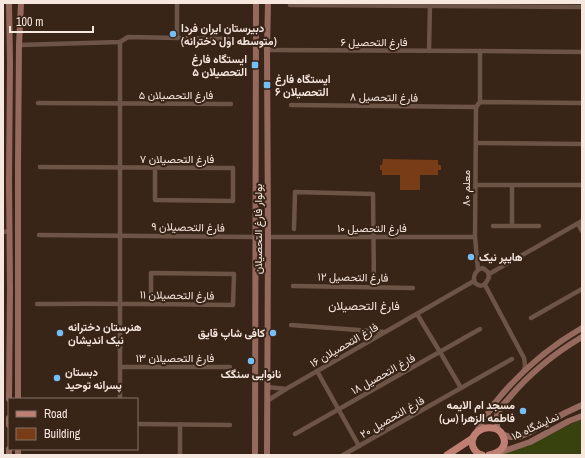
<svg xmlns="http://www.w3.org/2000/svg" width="585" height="458" viewBox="0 0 585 458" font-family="'Archivo Narrow',Vazirmatn,sans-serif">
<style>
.green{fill:#38420f}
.building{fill:#783c16}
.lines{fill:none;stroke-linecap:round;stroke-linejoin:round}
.street{stroke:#6c5447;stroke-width:4.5}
.secondary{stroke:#95695d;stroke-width:6}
.primary{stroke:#bf7f73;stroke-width:7}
.poi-dot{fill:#74c0f6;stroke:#392418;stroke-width:1.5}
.labels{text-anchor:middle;stroke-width:4;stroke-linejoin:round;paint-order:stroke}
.poi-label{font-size:11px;font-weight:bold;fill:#f6e7df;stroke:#392418;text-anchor:start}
.street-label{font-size:11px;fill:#f6e7df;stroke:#392418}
.neighbourhood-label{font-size:12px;fill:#f6e7df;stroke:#392418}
</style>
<rect width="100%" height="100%" fill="#392418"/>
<path class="green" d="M 582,419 L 582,455 L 497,455 L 528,445 Z"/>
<path class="building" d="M 383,159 L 438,160 L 438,165 L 441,165 L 441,170 L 438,170 L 438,175 L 420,175 L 420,190 L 400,190 L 400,175 L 382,175 L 382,170 L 380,170 L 380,165 L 382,165 Z"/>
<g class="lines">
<g class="street">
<path d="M 290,3 L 290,5 L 582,7"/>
<path d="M 177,38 L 177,3"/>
<path d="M 19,45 L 120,42 L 128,37 L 229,39"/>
<path d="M 267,50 L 480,51 L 582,52"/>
<path d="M 429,51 L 430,5"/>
<path d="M 480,102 L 480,51"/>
<path d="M 38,103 L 231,104"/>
<path d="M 291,105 L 476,107"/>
<path d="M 476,107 L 475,237 L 478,269"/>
<path d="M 476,107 L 480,102 L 582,103"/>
<path d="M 476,143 L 582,144"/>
<path d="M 40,167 L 233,168 L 233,201 L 155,200 L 155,168"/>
<path d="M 475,185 L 582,185"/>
<path d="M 578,224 L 582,231"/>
<path d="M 493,226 L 539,226"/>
<path d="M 512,226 L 512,185"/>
<path d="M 294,229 L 295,192 L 373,194 L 374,287"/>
<path d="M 3,232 L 9,231"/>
<path d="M 39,235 L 256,237"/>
<path d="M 268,237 L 475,237"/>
<path d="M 483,268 L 488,272 L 489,277 C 486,284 482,289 475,283 C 472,277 476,269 483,268 Z"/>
<path d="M 489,274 L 582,221"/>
<path d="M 485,285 L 524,358 L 525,365 L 524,371"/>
<path d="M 293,286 L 413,288"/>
<path d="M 37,304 C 102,303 168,304 233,305 L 234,274 L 151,273 L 151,304"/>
<path d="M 417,314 L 440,352 L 461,388"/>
<path d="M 531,318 L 582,289"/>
<path d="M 291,325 L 385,332"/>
<path d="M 120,367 L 230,367"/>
<path d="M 317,371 L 359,446"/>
<path d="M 267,387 L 286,389"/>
<path d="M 120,399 L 120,42"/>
<path d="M 267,401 L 286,389 L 474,281"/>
<path d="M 137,424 L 230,425"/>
<path d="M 295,434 L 480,329"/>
<path d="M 180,455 L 180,424"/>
<path d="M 343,455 L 512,359"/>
</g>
<g class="secondary">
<path d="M 9,3 L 10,63 L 9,182 L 10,288 L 9,399"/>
<path d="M 18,399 L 18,166 L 19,45 L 21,3"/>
<path d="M 9,418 L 9,425"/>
<path d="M 498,430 C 497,425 495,420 497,415 C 499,408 505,403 509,398 C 530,373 555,353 582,337"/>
<path d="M 476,433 C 482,423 488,413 494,404 C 518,374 549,347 582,328"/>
<path d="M 502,434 L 510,437 L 519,437 L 528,433 L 565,413 L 582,405"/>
<path d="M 9,449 L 9,455"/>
<path d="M 498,453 L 530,442 L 569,421 L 582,416"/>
<path d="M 18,455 L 18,449"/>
<path d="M 255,455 L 256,3"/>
<path d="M 267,455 L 268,237 L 267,50 L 268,3"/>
</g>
<g class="primary">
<path d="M 447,455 L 473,438"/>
<path d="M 482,455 C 477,454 475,451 473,447 C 467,429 496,420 503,436 C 508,447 499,453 489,455"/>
</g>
</g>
<g class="poi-dot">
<circle cx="173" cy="34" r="4"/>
<rect x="251" y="61" width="8" height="8" rx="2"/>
<rect x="263" y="81" width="8" height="8" rx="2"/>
<circle cx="471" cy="257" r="4"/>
<circle cx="60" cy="333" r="4"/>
<circle cx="273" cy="333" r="4"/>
<circle cx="251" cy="361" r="4"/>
<circle cx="57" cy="378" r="4"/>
<circle cx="523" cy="411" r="4"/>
</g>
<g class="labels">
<g class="poi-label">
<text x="181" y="32">دبیرستان ایران فردا<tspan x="181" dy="13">(متوسطه اول دخترانه)</tspan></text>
<text x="247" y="63" text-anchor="end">ایستگاه فارغ<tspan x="247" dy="13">التحصیلان ۵</tspan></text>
<text x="275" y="83">ایستگاه فارغ<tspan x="275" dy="13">التحصیلان ۶</tspan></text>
<text x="479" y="261">هایپر نیک</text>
<text x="68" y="331">هنرستان دخترانه<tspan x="68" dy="13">نیک اندیشان</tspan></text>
<text x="265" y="337" text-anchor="end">کافی شاپ قایق</text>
<text x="65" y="376">دبستان<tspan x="65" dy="13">پسرانه توحید</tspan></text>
<text x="251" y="378" text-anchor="middle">نانوایی سنگک</text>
<text x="515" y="409" text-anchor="end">مسجد ام الایمه<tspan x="515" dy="13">فاطمه الزهرا (س)</tspan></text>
</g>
<g class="street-label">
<text x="374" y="46">فارغ التحصیل ۶</text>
<text x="176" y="99">فارغ التحصیلان ۵</text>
<text transform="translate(384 97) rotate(1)" y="4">فارغ التحصیل ۸</text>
<text x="177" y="163">فارغ التحصیلان ۷</text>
<text transform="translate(466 188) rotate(-90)" y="4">معلم ۸۰</text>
<text transform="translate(188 227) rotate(1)" y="4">فارغ التحصیلان ۹</text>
<text x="372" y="232">فارغ التحصیل ۱۰</text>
<text transform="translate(258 229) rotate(-90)" y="4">بولوار فارغ التحصیلان</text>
<text transform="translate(353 277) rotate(1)" y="4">فارغ التحصیل ۱۲</text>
<text transform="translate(177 295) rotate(1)" y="4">فارغ التحصیلان ۱۱</text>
<text transform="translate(344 345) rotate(-30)" y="4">فارغ التحصیلان ۱۶</text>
<text x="175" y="362">فارغ التحصیلان ۱۳</text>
<text transform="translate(383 374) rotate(-29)" y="4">فارغ التحصیل ۱۸</text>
<text transform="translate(392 417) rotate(-30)" y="4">فارغ التحصیل ۲۰</text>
<text transform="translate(535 426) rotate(-25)" y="4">نمایشگاه ۱۵</text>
</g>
<g class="neighbourhood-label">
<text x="364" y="310">فارغ التحصیلان</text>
</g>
</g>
<rect width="585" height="458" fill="none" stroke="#f6e7df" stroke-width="8"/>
<rect x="8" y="398" width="130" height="52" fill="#392418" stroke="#857268"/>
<rect x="16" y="411" width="20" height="6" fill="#bf7f73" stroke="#857268"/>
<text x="44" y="418" font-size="12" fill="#f6e7df">Road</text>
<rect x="16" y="428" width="20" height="12" fill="#783c16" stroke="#857268"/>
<text x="44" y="438" font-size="12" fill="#f6e7df">Building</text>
<path d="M10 26v6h83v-6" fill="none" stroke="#f6e7df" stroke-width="2"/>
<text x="16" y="26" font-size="12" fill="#f6e7df" stroke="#392418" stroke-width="3" paint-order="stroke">100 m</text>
</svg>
